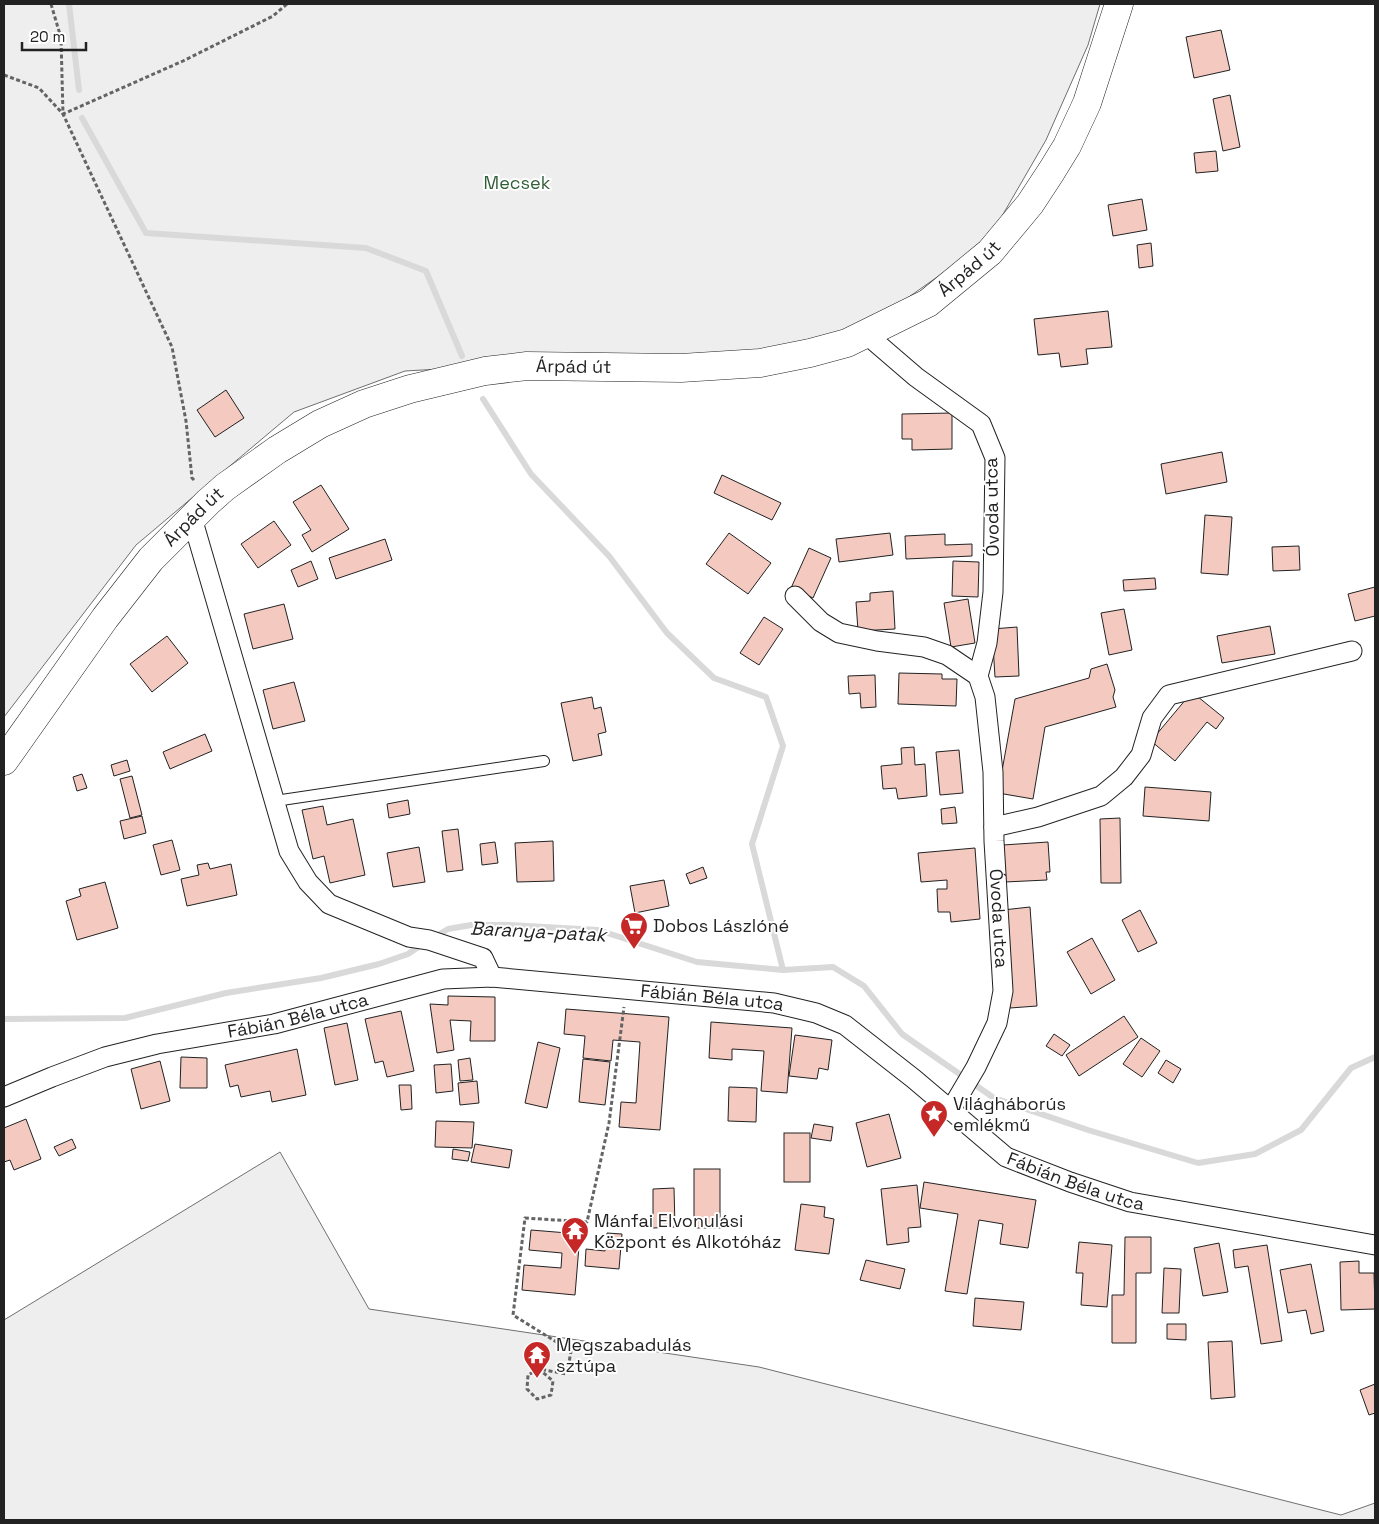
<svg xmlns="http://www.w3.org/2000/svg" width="1379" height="1524" viewBox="0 0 1379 1524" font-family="'Space Grotesk',sans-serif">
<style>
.green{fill:#eee;stroke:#6f6f6f}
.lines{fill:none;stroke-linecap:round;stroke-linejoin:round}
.stream{stroke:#d9d9d9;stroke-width:6}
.building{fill:#f3c9c0;stroke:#222}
.service-casing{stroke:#222;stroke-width:12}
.minor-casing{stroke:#222;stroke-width:21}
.secondary-casing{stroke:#222;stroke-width:29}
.path{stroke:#646464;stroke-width:3;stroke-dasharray:4 2.5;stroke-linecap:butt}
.service{stroke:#fff;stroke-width:10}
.minor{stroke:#fff;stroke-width:19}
.secondary{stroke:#fff;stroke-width:28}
.labels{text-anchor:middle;stroke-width:4;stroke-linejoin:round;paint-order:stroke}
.park-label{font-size:18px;fill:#2f5e38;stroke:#fff}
.street-label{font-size:18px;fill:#222;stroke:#fff}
.poi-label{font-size:18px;fill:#222;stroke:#fff;text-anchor:start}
.water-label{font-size:19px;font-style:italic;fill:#222;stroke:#fff}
</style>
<rect width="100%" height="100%" fill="#fff"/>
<g class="green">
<path d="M 4,4 L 1100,4 L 1088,45 L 1046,140 L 987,242 L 859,332 L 786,354 L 667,356 L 405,371 L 294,412 L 136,545 L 4,717 Z"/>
<path d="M 280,1152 L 369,1309 L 759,1367 L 1341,1515 L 1375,1503 L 1375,1520 L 4,1520 L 4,1320 Z"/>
</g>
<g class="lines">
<g class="stream">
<path d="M 69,4 L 79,90"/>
<path d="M 82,118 L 146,233 L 366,248 L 426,271 L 462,356"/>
<path d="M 483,399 L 531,474 L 609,556 L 667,633 L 714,678 L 766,697 L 783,746 L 752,844 L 783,970"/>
<path d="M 433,938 L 448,929 L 471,925 L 509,925 L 598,930 L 697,962 L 783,970 L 833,967 L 864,986 L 902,1034 L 994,1098 L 1088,1130 L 1198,1163 L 1255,1154 L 1301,1130 L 1351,1068 L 1375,1057"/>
<path d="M 4,1019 L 125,1018 L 226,993 L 321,978 L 379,964 L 408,954 L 424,943"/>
</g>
</g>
<g class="building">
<path d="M 1221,30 L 1230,70 L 1194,78 L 1186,37 Z"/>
<path d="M 1230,95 L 1240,147 L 1223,151 L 1213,99 Z"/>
<path d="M 1216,151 L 1218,171 L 1196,173 L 1194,153 Z"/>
<path d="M 1142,199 L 1147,230 L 1113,236 L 1108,205 Z"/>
<path d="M 1151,243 L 1153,266 L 1139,268 L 1137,245 Z"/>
<path d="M 1108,311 L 1112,347 L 1086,349 L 1088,364 L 1061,367 L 1059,353 L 1038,355 L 1034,319 Z"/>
<path d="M 226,390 L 244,418 L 215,437 L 197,410 Z"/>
<path d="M 952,413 L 952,449 L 912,450 L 912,439 L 902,439 L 902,414 Z"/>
<path d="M 1222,452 L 1227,482 L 1166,494 L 1161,464 Z"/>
<path d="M 722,475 L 781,503 L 772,520 L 714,493 Z"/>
<path d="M 321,485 L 349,529 L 312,552 L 302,535 L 311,530 L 293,502 Z"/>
<path d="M 1205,515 L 1232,517 L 1228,575 L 1201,573 Z"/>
<path d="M 274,521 L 291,545 L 258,568 L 241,544 Z"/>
<path d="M 729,533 L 771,563 L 748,594 L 706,564 Z"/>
<path d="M 890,533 L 893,555 L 839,562 L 836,539 Z"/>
<path d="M 945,534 L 945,545 L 972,544 L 972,556 L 906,559 L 905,536 Z"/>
<path d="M 385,539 L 392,560 L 336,579 L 329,558 Z"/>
<path d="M 1299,546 L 1300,570 L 1273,571 L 1272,547 Z"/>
<path d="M 809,548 L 831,558 L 813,598 L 791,588 Z"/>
<path d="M 311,561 L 318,579 L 298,587 L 291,570 Z"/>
<path d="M 953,561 L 979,562 L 978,597 L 952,596 Z"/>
<path d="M 1155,578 L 1156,589 L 1124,591 L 1123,580 Z"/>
<path d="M 1375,587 L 1375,616 L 1355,621 L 1348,594 Z"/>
<path d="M 893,591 L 895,629 L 858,631 L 856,602 L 870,601 L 870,593 Z"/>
<path d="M 968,599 L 975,643 L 951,647 L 944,603 Z"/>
<path d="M 284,604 L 293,639 L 253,649 L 244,614 Z"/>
<path d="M 1124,609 L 1132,650 L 1109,655 L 1101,613 Z"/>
<path d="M 764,617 L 783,629 L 759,665 L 740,653 Z"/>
<path d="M 1270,626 L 1275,654 L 1222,663 L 1217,636 Z"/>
<path d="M 1017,627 L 1019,676 L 995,677 L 992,629 Z"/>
<path d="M 167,636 L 188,663 L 152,692 L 130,664 Z"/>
<path d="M 1107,664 L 1115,690 L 1113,697 L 1116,707 L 1045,727 L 1033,799 L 998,793 L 1015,699 L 1089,678 L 1091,669 Z"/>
<path d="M 899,673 L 942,674 L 942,679 L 957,679 L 956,706 L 898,704 Z"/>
<path d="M 875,675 L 876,707 L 861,708 L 860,693 L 849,694 L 848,676 Z"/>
<path d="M 294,682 L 305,721 L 273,729 L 263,690 Z"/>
<path d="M 1192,692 L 1224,718 L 1216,729 L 1207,722 L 1175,761 L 1151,741 Z"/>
<path d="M 592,697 L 594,709 L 601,707 L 606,732 L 598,734 L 602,755 L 573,761 L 561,703 Z"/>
<path d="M 205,734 L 212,751 L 170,769 L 163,752 Z"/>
<path d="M 914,747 L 915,765 L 925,764 L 927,796 L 898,799 L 896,788 L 883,789 L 881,766 L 902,764 L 901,748 Z"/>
<path d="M 959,750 L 963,793 L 940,795 L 936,752 Z"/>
<path d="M 127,760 L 130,771 L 114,776 L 111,765 Z"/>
<path d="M 82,774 L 87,788 L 77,791 L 73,777 Z"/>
<path d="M 132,776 L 142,815 L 130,818 L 120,779 Z"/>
<path d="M 1145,787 L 1211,792 L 1209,821 L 1143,816 Z"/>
<path d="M 408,800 L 410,814 L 389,818 L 387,804 Z"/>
<path d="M 323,806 L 327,825 L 353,819 L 365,875 L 330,883 L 324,856 L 313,859 L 302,810 Z"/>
<path d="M 955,807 L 957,823 L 942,824 L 941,809 Z"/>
<path d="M 142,816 L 146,833 L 124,839 L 120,821 Z"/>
<path d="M 1120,818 L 1121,883 L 1101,883 L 1100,819 Z"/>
<path d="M 458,829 L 463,870 L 447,872 L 442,831 Z"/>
<path d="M 172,840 L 180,870 L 161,875 L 153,845 Z"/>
<path d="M 553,841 L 554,881 L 517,882 L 515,843 Z"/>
<path d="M 495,842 L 498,863 L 482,865 L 480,844 Z"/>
<path d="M 1048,842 L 1050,872 L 1046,872 L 1047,880 L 1005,882 L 1003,845 Z"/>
<path d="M 419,847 L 425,882 L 393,887 L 387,853 Z"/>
<path d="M 975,848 L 980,919 L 951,922 L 950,912 L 938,912 L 937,889 L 947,889 L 947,880 L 921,882 L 918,853 Z"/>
<path d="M 208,863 L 210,869 L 231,864 L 237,895 L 187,906 L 181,879 L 199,875 L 197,865 Z"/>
<path d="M 703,867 L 707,878 L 690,884 L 686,874 Z"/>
<path d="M 664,880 L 669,906 L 635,913 L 630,886 Z"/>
<path d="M 105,882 L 118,928 L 77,940 L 66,901 L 81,896 L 79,889 Z"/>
<path d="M 1030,907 L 1037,1006 L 1010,1008 L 1003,910 Z"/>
<path d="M 1140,910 L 1157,943 L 1138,952 L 1122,920 Z"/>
<path d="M 1092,938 L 1115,980 L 1091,994 L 1067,952 Z"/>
<path d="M 448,996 L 495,997 L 495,1041 L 470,1041 L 471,1021 L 450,1020 L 454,1050 L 437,1053 L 430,1004 L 448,1005 Z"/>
<path d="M 566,1009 L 669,1017 L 660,1130 L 619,1127 L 621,1102 L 636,1103 L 640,1042 L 613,1040 L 611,1061 L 583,1058 L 585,1036 L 564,1034 Z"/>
<path d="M 401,1011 L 414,1071 L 387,1077 L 383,1061 L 375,1063 L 365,1019 Z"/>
<path d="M 1124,1016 L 1138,1037 L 1079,1076 L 1066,1055 Z"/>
<path d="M 711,1022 L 792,1028 L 787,1093 L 761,1091 L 764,1051 L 732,1049 L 732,1060 L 709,1058 Z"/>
<path d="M 347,1023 L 358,1080 L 335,1085 L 324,1028 Z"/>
<path d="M 1054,1034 L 1070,1045 L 1062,1056 L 1046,1046 Z"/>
<path d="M 795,1035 L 832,1040 L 828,1070 L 819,1068 L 817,1079 L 789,1076 Z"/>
<path d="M 1141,1038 L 1160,1051 L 1142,1077 L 1123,1064 Z"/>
<path d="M 538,1042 L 560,1048 L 547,1108 L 525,1103 Z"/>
<path d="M 297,1049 L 306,1095 L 272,1102 L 270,1091 L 241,1097 L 238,1085 L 230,1087 L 225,1065 Z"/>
<path d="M 181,1057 L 207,1058 L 207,1088 L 180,1088 Z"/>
<path d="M 470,1058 L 473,1080 L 460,1081 L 458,1060 Z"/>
<path d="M 583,1059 L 610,1062 L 605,1105 L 579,1102 Z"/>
<path d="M 1166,1060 L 1181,1069 L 1173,1083 L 1158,1073 Z"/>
<path d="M 160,1061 L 170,1101 L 141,1109 L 131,1069 Z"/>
<path d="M 451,1064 L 453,1091 L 436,1093 L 434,1065 Z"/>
<path d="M 477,1081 L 479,1103 L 460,1105 L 458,1083 Z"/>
<path d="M 399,1085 L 411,1085 L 412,1109 L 401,1110 Z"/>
<path d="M 729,1087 L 757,1088 L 756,1122 L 728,1121 Z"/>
<path d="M 889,1114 L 901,1158 L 867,1167 L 856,1123 Z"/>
<path d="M 26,1119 L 41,1159 L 14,1170 L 10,1160 L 4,1162 L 4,1128 Z"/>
<path d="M 436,1121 L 474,1122 L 472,1148 L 435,1147 Z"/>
<path d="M 814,1124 L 833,1127 L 831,1141 L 811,1138 Z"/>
<rect x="784" y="1133" width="26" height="49"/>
<path d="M 72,1139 L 76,1148 L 59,1156 L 54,1147 Z"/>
<path d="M 475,1144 L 512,1150 L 509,1168 L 471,1162 Z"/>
<path d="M 453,1149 L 470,1152 L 468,1161 L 452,1159 Z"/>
<rect x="694" y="1169" width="26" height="59"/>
<path d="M 924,1182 L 1036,1200 L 1028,1248 L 1000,1244 L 1003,1224 L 979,1220 L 967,1294 L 945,1291 L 958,1214 L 920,1208 Z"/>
<path d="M 917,1185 L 921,1227 L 908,1228 L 909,1242 L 887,1245 L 881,1189 Z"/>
<path d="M 674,1188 L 675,1227 L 653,1228 L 653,1189 Z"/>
<path d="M 801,1204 L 825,1207 L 824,1217 L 834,1219 L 829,1254 L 795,1250 Z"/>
<path d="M 531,1230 L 580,1234 L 575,1295 L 522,1290 L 524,1265 L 561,1268 L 562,1253 L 529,1250 Z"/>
<path d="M 607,1233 L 622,1234 L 619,1269 L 585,1266 L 586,1249 L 605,1251 Z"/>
<path d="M 1125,1237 L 1151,1237 L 1151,1273 L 1136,1273 L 1136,1343 L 1112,1343 L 1112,1295 L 1124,1295 Z"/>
<path d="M 1079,1242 L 1112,1245 L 1107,1307 L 1081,1305 L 1083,1273 L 1076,1273 Z"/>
<path d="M 1219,1243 L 1228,1292 L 1203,1296 L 1194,1248 Z"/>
<path d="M 1267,1245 L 1282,1341 L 1261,1344 L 1248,1266 L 1235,1268 L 1233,1250 Z"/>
<path d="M 866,1260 L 905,1269 L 900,1289 L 860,1280 Z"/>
<path d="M 1359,1261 L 1359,1273 L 1374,1273 L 1375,1309 L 1341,1310 L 1340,1262 Z"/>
<path d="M 1311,1264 L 1324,1331 L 1311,1334 L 1306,1310 L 1288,1313 L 1280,1270 Z"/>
<path d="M 1164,1268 L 1181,1269 L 1179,1313 L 1162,1313 Z"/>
<path d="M 975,1298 L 1024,1302 L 1021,1330 L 973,1326 Z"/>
<path d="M 1167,1324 L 1186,1324 L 1186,1340 L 1167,1339 Z"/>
<path d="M 1232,1341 L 1235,1397 L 1211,1399 L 1208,1342 Z"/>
<path d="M 1375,1384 L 1375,1413 L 1369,1415 L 1360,1390 Z"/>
</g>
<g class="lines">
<defs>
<path id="service" d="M 275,801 L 544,761"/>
<g id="minor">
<path d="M 866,334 L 916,377 L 981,424 L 995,458 L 993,592 L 987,643 L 978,676"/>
<path d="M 192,518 L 289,851 L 308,882 L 329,904 L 409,937 L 429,940 L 483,958 L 492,977"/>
<path id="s1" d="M 795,596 L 821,622 L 839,633 L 877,641 L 924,647 L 947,655 L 978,676 L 985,697 L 993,772 L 994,841 L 1003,991 L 997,1023 L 976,1067 L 950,1111"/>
<path d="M 994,827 L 1038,817 L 1101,796 L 1124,777 L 1141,755 L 1152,718 L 1169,695 L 1352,651"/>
<path id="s2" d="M 4,1097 L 52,1077 L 105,1057 L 157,1044 L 274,1024 L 443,979 L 492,977 L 774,1003 L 816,1013 L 845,1025 L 914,1079 L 1006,1157 L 1070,1182 L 1130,1202 L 1375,1245"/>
</g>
<g id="secondary">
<path id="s3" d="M 4,761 L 105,618 L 151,559 L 208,502 L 225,487 L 277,450 L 320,424 L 364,404 L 410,389 L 485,371 L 527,366 L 681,368 L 760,363 L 810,353 L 847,343 L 928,303 L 990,252 L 1030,204 L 1051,172 L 1067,146 L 1087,103 L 1119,4"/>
</g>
</defs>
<use href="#service" class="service-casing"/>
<use href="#minor" class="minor-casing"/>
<use href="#secondary" class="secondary-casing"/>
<g class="path">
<path d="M 51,4 L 61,38 L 63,114 L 183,61 L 273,16 L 287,4"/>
<path d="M 4,75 L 39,88 L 63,114 L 172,347 L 186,421 L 192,478 L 195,481"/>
<path d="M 539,1369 L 528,1375 L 527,1389 L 537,1399 L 551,1395 L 553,1381 L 539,1369 L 567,1374 L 571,1351 L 513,1315 L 525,1218 L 587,1222 L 609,1123 L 624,1007"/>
</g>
<use href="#service" class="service"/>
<use href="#minor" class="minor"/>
<use href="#secondary" class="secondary"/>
</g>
<defs>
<symbol id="supermarket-pin" viewBox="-11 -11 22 30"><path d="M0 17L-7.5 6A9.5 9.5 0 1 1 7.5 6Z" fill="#c62828" stroke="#fff"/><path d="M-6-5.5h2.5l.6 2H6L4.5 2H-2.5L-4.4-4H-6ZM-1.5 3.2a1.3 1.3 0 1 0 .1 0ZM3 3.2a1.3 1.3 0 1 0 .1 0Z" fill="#fff"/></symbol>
<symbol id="sight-pin" viewBox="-11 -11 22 30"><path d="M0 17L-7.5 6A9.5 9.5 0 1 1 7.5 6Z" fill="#c62828" stroke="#fff"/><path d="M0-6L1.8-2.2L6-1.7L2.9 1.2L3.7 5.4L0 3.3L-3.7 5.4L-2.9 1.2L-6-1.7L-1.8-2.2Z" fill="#fff"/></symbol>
<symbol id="temple-pin" viewBox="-11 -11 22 30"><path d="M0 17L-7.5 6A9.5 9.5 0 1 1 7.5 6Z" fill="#c62828" stroke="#fff"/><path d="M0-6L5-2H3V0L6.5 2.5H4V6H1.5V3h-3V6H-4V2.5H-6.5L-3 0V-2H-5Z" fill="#fff"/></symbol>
</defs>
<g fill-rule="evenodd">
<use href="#supermarket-pin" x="618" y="910" width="32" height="43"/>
<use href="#sight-pin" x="918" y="1098" width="32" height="43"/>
<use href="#temple-pin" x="559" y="1215" width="32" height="43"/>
<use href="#temple-pin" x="521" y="1339" width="32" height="43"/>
</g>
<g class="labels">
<g class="park-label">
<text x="517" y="189">Mecsek</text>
</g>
<g class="street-label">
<text dy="6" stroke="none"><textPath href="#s3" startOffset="1150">Árpád út</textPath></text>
<text dy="6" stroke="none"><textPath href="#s3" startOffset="730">Árpád út</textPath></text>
<text transform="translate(992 507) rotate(-91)" y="6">Óvoda utca</text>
<text dy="6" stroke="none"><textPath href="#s3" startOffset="310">Árpád út</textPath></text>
<text dy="6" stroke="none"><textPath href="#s1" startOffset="450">Óvoda utca</textPath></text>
<text dy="6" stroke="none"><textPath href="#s2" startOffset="726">Fábián Béla utca</textPath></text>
<text dy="6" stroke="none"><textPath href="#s2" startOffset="306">Fábián Béla utca</textPath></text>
<text dy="6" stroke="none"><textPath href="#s2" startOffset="1145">Fábián Béla utca</textPath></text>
</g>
<g class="poi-label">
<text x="653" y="932">Dobos Lászlóné</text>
<text x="953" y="1110">Világháborús<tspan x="953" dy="21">emlékmű</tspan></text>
<text x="594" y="1227">Mánfai Elvonulási<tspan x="594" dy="21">Központ és Alkotóház</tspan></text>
<text x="556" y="1351">Megszabadulás<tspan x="556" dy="21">sztúpa</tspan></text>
</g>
<g class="water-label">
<text transform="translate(538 931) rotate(3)" y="7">Baranya-patak</text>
</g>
</g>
<rect width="1379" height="1524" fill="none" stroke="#222222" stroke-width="10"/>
<path d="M22 42v8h64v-8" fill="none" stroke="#222222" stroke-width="2.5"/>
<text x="30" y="42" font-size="15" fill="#222222" stroke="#ffffff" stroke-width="4" paint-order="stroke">20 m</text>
</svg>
